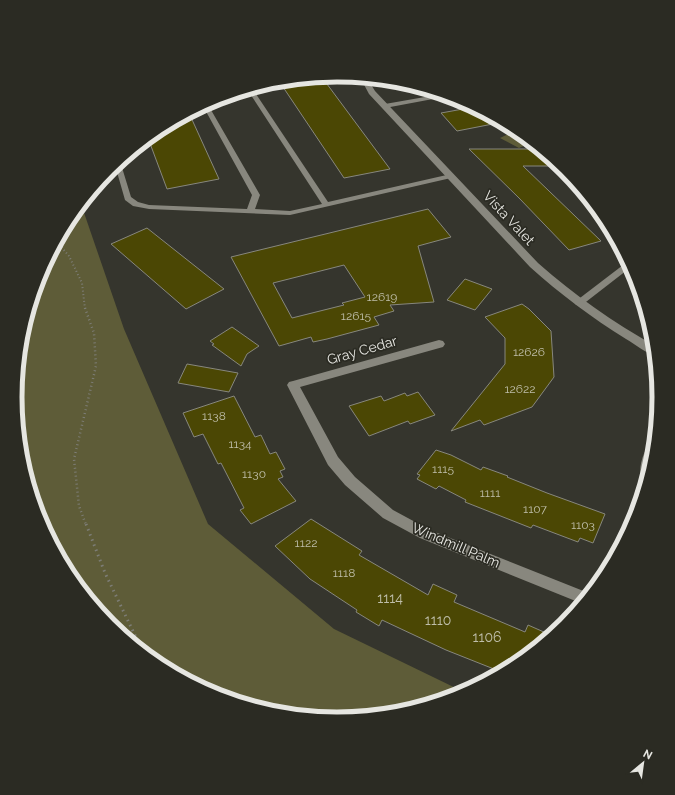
<svg xmlns="http://www.w3.org/2000/svg" width="675" height="795" viewBox="0 0 675 795" font-family="Raleway,sans-serif">
<style>
.green{fill:#5e5c38}
.building{fill:#4b4704;stroke:#87877e;fill-rule:evenodd}
.lines{fill:none;stroke-linecap:round;stroke-linejoin:round}
.path-far2{stroke:#7d7d76;stroke-width:2;stroke-dasharray:1 2.5;stroke-linecap:butt}
.path-far1{stroke:#7d7d76;stroke-width:2.5;stroke-dasharray:1 3;stroke-linecap:butt}
.path{stroke:#7d7d76;stroke-width:3;stroke-dasharray:1.5 4;stroke-linecap:butt}
.service{fill:#88877e;fill-rule:evenodd}
.minor{fill:#88877e;fill-rule:evenodd}
.labels{text-anchor:middle;stroke-width:3.5;stroke-linejoin:round;paint-order:stroke}
.number-label{font-size:12px;fill:#bfbeaa}
.street-label{font-size:14px;fill:#e6e6e1;stroke:#2b2b23}
.near-number-label{font-size:14px;fill:#bfbeaa}
.rim{fill:none;stroke:#e6e6e1;stroke-width:5}
</style>
<rect width="100%" height="100%" fill="#35352d"/>
<g class="green">
<path d="M 517,130 L 532,142 L 519,148 L 500,138 Z"/>
<path d="M 81,204 L 124,329 L 208,524 L 334,629 L 466,693 L 400,714 L 337,720 L 274,714 L 214,695 L 158,666 L 109,625 L 69,576 L 39,521 L 21,460 L 15,397 L 21,334 L 40,274 L 69,218 Z"/>
</g>
<g class="building">
<path d="M 324,80 L 390,169 L 344,178 L 283,87 Z"/>
<path d="M 474,107 L 503,122 L 457,131 L 441,113 Z"/>
<path d="M 189,113 L 219,179 L 167,189 L 148,138 L 159,129 Z"/>
<path d="M 469,149 L 540,149 L 562,166 L 523,166 L 601,241 L 569,250 L 519,198 Z"/>
<path d="M 428,209 L 451,237 L 418,246 L 434,302 L 390,305 L 394,311 L 374,317 L 379,325 L 327,339 L 313,342 L 311,337 L 279,346 L 231,257 ZM 344,265 L 365,297 L 342,303 L 344,305 L 292,318 L 273,283 Z"/>
<path d="M 147,228 L 224,289 L 186,309 L 111,244 Z"/>
<path d="M 465,279 L 492,289 L 475,310 L 447,300 Z"/>
<path d="M 522,304 L 529,309 L 551,331 L 554,377 L 532,407 L 484,425 L 480,420 L 451,431 L 505,364 L 505,338 L 485,317 Z"/>
<path d="M 232,327 L 259,346 L 247,354 L 241,366 L 212,345 L 214,344 L 210,341 Z"/>
<path d="M 187,364 L 238,373 L 229,392 L 178,383 Z"/>
<path d="M 418,392 L 435,415 L 410,424 L 408,421 L 369,436 L 349,406 L 381,396 L 384,401 L 405,393 L 407,396 Z"/>
<path d="M 234,396 L 255,437 L 261,435 L 270,454 L 276,452 L 285,469 L 280,471 L 283,477 L 278,479 L 296,501 L 251,524 L 240,510 L 244,508 L 221,463 L 218,464 L 203,434 L 194,437 L 183,413 Z"/>
<path d="M 436,450 L 451,455 L 481,470 L 483,467 L 508,476 L 507,477 L 547,493 L 605,514 L 593,543 L 580,538 L 578,542 L 533,525 L 531,528 L 465,502 L 466,500 L 439,486 L 436,489 L 417,479 L 420,475 L 417,474 Z"/>
<path d="M 311,519 L 362,551 L 359,555 L 428,595 L 433,584 L 457,595 L 454,602 L 525,632 L 528,625 L 553,636 L 516,666 L 504,673 L 446,650 L 382,620 L 379,626 L 356,612 L 357,610 L 310,579 L 275,546 Z"/>
</g>
<g class="lines">
<path class="path-far2" d="M 57,242 L 69,256 L 82,283 L 85,309"/>
<path class="path-far1" d="M 85,308 L 94,333 L 96,366 L 74,459 L 79,506 L 86,525"/>
<path class="path" d="M 86,524 L 105,573 L 144,654"/>
<g class="service">
<path d="M 252,88 L 328,202 L 451,174 L 454,176 L 451,178 L 290,215 L 149,209 L 133,206 L 125,200 L 115,165 L 120,161 L 131,197 L 138,202 L 149,205 L 247,209 L 252,195 L 203,106 L 207,103 L 260,195 L 255,209 L 290,211 L 322,204 L 247,89 Z"/>
<path d="M 442,94 L 449,96 L 385,108 L 382,106 L 385,104 Z"/>
<path d="M 627,262 L 629,262 L 631,267 L 582,305 L 576,305 L 575,303 L 576,301 Z"/>
</g>
<g class="minor">
<path d="M 360,77 L 367,78 L 375,91 L 538,263 C 574,295 613,322 655,346 L 656,356 C 646,353 636,345 626,339 C 592,318 560,294 530,267 L 369,94 Z"/>
<path d="M 439,340 L 443,341 L 445,344 L 443,347 L 300,387 L 338,457 L 355,477 L 393,510 L 430,530 L 591,594 L 583,604 L 420,538 L 383,518 L 345,485 L 328,465 L 287,385 L 289,382 L 293,381 Z"/>
<path d="M 656,437 L 654,461 L 647,484 L 643,483 C 636,468 644,451 652,439 Z"/>
</g>
</g>
<g class="labels">
<g class="number-label">
<text x="382" y="301">12619</text>
<text x="356" y="320">12615</text>
<text x="529" y="356">12626</text>
<text x="520" y="393">12622</text>
<text x="214" y="420">1138</text>
<text x="240" y="448">1134</text>
<text x="443" y="473">1115</text>
<text x="254" y="478">1130</text>
<text x="490" y="497">1111</text>
<text x="535" y="513">1107</text>
<text x="583" y="529">1103</text>
<text x="306" y="547">1122</text>
<text x="344" y="577">1118</text>
</g>
<g class="street-label">
<text transform="translate(509 218) rotate(47)" y="5">Vista Valet</text>
<text transform="translate(362 350) rotate(-16)" y="5">Gray Cedar</text>
<text transform="translate(456 545) rotate(23)" y="5">Windmill Palm</text>
</g>
<g class="near-number-label">
<text x="390" y="603">1114</text>
<text x="438" y="625">1110</text>
<text x="487" y="642">1106</text>
</g>
</g>
<path d="M0 0H675V795H0ZM22 397a315 315 0 1 1 630 0a315 315 0 1 1-630 0Z" fill="#2b2b23" fill-rule="evenodd"/>
<path class="rim" d="M22 397a315 315 0 1 1 630 0a315 315 0 1 1-630 0Z"/>
<g transform="translate(643 763) rotate(29)" stroke="#2b2b23" stroke-width="3" paint-order="stroke">
<path d="M0-3L7 15L0 10L-7 15Z" fill="#e6e6e1"/>
<text y="-6" font-size="11" font-weight="bold" text-anchor="middle" fill="#e6e6e1">N</text>
</g>
</svg>
